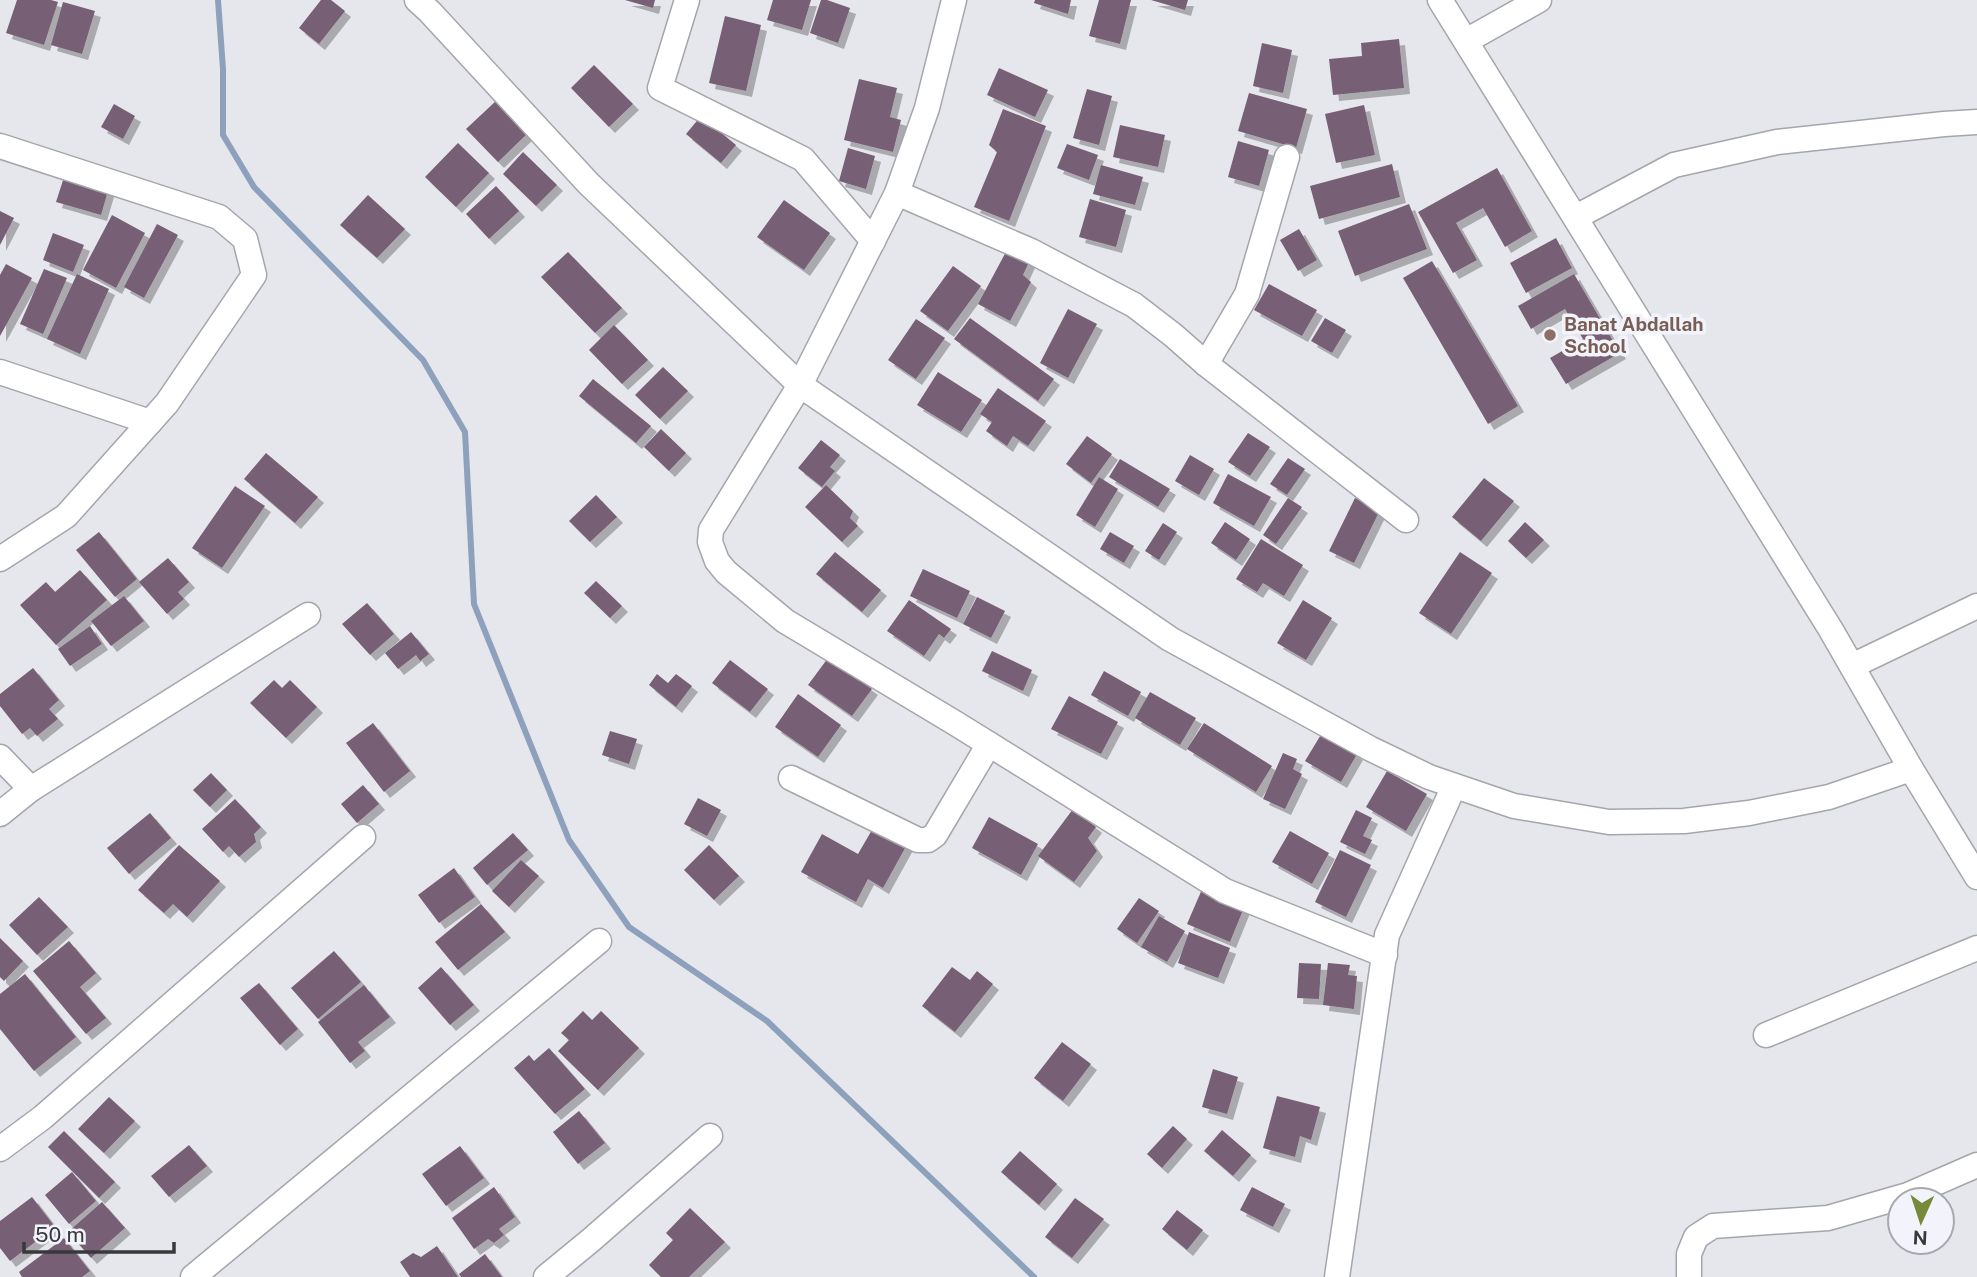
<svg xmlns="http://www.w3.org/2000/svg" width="1977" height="1277" viewBox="0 0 1977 1277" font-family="'Public Sans',sans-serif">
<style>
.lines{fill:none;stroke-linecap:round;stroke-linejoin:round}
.stream{stroke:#8ea1bc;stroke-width:6}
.building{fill:#775f74;filter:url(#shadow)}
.minor-casing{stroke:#a5a6ac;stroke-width:27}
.minor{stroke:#fff;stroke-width:24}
.education-dot{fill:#8d6e63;stroke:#f3f4fb;stroke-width:2.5}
.labels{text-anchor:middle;stroke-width:7;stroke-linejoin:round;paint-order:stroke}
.education-label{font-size:19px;font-weight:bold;fill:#785e54;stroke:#f3f4fb;text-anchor:start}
</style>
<defs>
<filter id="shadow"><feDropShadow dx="6" dy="6" stdDeviation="0" flood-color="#0004"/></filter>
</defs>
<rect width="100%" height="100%" fill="#e6e7ed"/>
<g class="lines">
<path class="stream" d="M 218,0 L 223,69 L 223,135 L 254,187 L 423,360 L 465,432 L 474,604 L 569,840 L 629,927 L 767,1021 L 1034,1277"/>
</g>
<g class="building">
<path d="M 17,0 L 51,0 L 58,2 L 44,45 L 6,33 Z"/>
<path d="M 321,0 L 331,0 L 345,11 L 319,44 L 299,28 Z"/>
<path d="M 625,0 L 655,0 L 653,8 Z"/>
<path d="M 773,0 L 811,0 L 802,30 L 767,20 Z"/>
<path d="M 821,0 L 827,0 L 850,8 L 838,43 L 810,33 Z"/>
<path d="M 1035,0 L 1071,0 L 1068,14 L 1034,3 Z"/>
<path d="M 1099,0 L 1131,0 L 1120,44 L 1089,36 Z"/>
<path d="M 1151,0 L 1188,0 L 1185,10 Z"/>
<path d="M 63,2 L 95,11 L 82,54 L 51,45 Z"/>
<path d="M 725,16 L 761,25 L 746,91 L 709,83 Z"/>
<path d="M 1399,39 L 1404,88 L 1333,95 L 1329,59 L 1362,56 L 1361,43 Z"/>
<path d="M 1262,43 L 1292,50 L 1283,93 L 1253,86 Z"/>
<path d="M 594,65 L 633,104 L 609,127 L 571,88 Z"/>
<path d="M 999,68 L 1048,90 L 1035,117 L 987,95 Z"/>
<path d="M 859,79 L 897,88 L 890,117 L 901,120 L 893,152 L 844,140 Z"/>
<path d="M 1087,89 L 1112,96 L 1099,145 L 1073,138 Z"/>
<path d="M 1249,93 L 1307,109 L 1296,148 L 1238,131 Z"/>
<path d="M 497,100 L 529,132 L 498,162 L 466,129 Z"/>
<path d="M 114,104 L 135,116 L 123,139 L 101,127 Z"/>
<path d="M 1364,105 L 1375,155 L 1336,163 L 1325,114 Z"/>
<path d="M 1003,109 L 1046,126 L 1009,221 L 974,207 L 997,152 L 989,145 Z"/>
<path d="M 701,116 L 736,145 L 721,163 L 686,134 Z"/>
<path d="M 1120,125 L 1165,135 L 1158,167 L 1113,157 Z"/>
<path d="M 1238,141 L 1269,150 L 1259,186 L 1228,177 Z"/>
<path d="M 458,143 L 489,173 L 456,207 L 425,177 Z"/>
<path d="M 1067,144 L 1098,155 L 1089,180 L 1057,168 Z"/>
<path d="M 848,148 L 875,156 L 866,189 L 839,181 Z"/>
<path d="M 523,152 L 557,185 L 536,206 L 503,174 Z"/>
<path d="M 1392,164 L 1400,197 L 1319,219 L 1310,186 Z"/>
<path d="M 1101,165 L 1143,177 L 1135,205 L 1093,194 Z"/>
<path d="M 1497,168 L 1532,231 L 1505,247 L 1483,208 L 1456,223 L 1477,260 L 1453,273 L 1418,212 Z"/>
<path d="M 66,171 L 110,184 L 101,215 L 56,202 Z"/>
<path d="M 496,186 L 519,211 L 489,239 L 466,214 Z"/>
<path d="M 368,195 L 405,229 L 377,258 L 340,225 Z"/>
<path d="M 1090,199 L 1126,210 L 1116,247 L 1079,237 Z"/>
<path d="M 784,200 L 830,233 L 804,270 L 757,237 Z"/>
<path d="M 1409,204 L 1427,249 L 1355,276 L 1338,231 Z"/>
<path d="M 0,211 L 14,218 L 0,245 Z"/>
<path d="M 112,215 L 145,233 L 116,288 L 83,270 Z"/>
<path d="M 157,224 L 178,235 L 144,298 L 124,287 Z"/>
<path d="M 1299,229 L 1317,260 L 1298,271 L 1280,240 Z"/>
<path d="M 53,233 L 84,245 L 73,272 L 43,260 Z"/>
<path d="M 1556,238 L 1572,268 L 1526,293 L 1510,263 Z"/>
<path d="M 1007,250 L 1029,262 L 1023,275 L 1031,282 L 1010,321 L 978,304 Z"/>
<path d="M 568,252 L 622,308 L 595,333 L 541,277 Z"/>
<path d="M 1432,261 L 1518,406 L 1488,424 L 1403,278 Z"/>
<path d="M 6,264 L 32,278 L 0,336 L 0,275 Z"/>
<path d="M 953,266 L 981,286 L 948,331 L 920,311 Z"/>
<path d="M 44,269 L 67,278 L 43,334 L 20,324 Z"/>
<path d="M 77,274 L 109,289 L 80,354 L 47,339 Z"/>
<path d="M 1574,274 L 1620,353 L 1566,384 L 1550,358 L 1583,339 L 1565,309 L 1531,329 L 1518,306 Z"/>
<path d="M 1269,284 L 1317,310 L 1302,336 L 1254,310 Z"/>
<path d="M 1068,309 L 1097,324 L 1068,378 L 1040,363 Z"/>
<path d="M 970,318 L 1054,379 L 1038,401 L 954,339 Z"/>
<path d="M 1325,318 L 1346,330 L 1332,353 L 1311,341 Z"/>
<path d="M 916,319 L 945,338 L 916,379 L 888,360 Z"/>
<path d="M 614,325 L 648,360 L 622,384 L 589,350 Z"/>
<path d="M 663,367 L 688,391 L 660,419 L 635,395 Z"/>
<path d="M 938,372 L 982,400 L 961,432 L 917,405 Z"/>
<path d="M 593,379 L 651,426 L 636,443 L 579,396 Z"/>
<path d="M 998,388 L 1046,421 L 1028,446 L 1013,436 L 1007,446 L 986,431 L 992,422 L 980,414 Z"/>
<path d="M 661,429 L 686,453 L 669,471 L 644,447 Z"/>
<path d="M 1248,433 L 1270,447 L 1250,476 L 1228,462 Z"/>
<path d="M 1087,436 L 1112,454 L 1091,483 L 1066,464 Z"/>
<path d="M 821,440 L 840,455 L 830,467 L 835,471 L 822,487 L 798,468 Z"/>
<path d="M 266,453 L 318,497 L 295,523 L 244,479 Z"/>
<path d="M 1190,455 L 1214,469 L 1199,495 L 1175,481 Z"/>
<path d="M 1288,458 L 1305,469 L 1287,495 L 1270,484 Z"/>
<path d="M 1120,459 L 1170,489 L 1158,507 L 1109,477 Z"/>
<path d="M 1228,474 L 1271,497 L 1254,526 L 1213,503 Z"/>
<path d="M 1099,477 L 1118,489 L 1095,527 L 1076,515 Z"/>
<path d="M 1484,478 L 1514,501 L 1481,541 L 1452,517 Z"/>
<path d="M 826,485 L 853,511 L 850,518 L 858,526 L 842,542 L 805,507 Z"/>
<path d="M 235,486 L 265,506 L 222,568 L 192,548 Z"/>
<path d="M 596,495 L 617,517 L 590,542 L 569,521 Z"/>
<path d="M 1288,498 L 1302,507 L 1276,544 L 1263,535 Z"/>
<path d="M 1355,498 L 1380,510 L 1354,563 L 1329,551 Z"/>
<path d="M 1225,522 L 1250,539 L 1236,560 L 1211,543 Z"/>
<path d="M 1525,522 L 1544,540 L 1526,558 L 1508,541 Z"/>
<path d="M 1163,523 L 1177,532 L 1159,560 L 1145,551 Z"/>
<path d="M 99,532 L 137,579 L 115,597 L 76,550 Z"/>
<path d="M 1110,532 L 1134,546 L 1124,563 L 1100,549 Z"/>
<path d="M 1261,539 L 1303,565 L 1284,596 L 1263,583 L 1257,592 L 1236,579 Z"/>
<path d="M 835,552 L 881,590 L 862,612 L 816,574 Z"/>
<path d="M 1460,552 L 1492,573 L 1451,634 L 1419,613 Z"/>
<path d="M 168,558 L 189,582 L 178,592 L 184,599 L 167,614 L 139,582 Z"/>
<path d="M 923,569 L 970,591 L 957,618 L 910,596 Z"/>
<path d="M 80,570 L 107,600 L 56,645 L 20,605 L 46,582 L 55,592 Z"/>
<path d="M 596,581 L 622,606 L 610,618 L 584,593 Z"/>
<path d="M 124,596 L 144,621 L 111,646 L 91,621 Z"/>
<path d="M 977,597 L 1005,611 L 991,638 L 963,624 Z"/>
<path d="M 909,600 L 951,629 L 944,638 L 939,634 L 924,656 L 887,631 Z"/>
<path d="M 1303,600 L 1332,618 L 1306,660 L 1277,643 Z"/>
<path d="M 367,603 L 394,634 L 370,655 L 342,624 Z"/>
<path d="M 90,626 L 102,644 L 70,666 L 58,649 Z"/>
<path d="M 411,632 L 429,654 L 420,661 L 416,655 L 398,669 L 385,653 Z"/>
<path d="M 992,651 L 1032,670 L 1023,691 L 982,671 Z"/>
<path d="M 828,658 L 872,689 L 852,716 L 808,685 Z"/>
<path d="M 730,660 L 768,689 L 750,712 L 712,683 Z"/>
<path d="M 33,668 L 59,700 L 49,709 L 58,719 L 37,736 L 30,728 L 22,734 L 0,706 L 0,694 Z"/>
<path d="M 1104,671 L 1141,692 L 1128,716 L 1091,695 Z"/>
<path d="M 657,674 L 668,683 L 676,674 L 692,686 L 676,707 L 649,685 Z"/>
<path d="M 274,680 L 282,688 L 290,680 L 317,707 L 286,738 L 250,703 Z"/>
<path d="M 1150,692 L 1196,718 L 1180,745 L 1135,718 Z"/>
<path d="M 798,694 L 841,725 L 818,757 L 775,727 Z"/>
<path d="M 1069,696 L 1118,722 L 1101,754 L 1051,729 Z"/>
<path d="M 373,723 L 410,771 L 384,792 L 346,743 Z"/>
<path d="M 1204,723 L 1272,766 L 1256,792 L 1187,749 Z"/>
<path d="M 610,731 L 637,739 L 629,764 L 602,755 Z"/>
<path d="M 1322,733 L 1357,754 L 1341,782 L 1305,761 Z"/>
<path d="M 1283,753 L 1297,759 L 1293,769 L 1302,774 L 1285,809 L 1263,799 Z"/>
<path d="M 1387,771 L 1427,794 L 1406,831 L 1366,807 Z"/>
<path d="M 211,773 L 227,790 L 210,807 L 193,790 Z"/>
<path d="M 363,785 L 379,804 L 357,823 L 341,804 Z"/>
<path d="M 698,798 L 721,810 L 707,836 L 684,824 Z"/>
<path d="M 235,799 L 261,827 L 254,834 L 256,842 L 239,857 L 229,846 L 223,852 L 202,829 Z"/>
<path d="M 1073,809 L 1096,827 L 1088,838 L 1097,851 L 1074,882 L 1038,856 Z"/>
<path d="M 1356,810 L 1372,818 L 1363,836 L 1372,840 L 1365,854 L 1340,842 Z"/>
<path d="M 150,813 L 171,838 L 129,874 L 107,848 Z"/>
<path d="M 989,817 L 1038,844 L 1021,875 L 972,848 Z"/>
<path d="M 876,823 L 909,841 L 883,888 L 868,879 L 856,902 L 801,872 L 822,834 L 858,854 Z"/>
<path d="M 1290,831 L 1329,853 L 1312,884 L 1272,862 Z"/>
<path d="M 513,833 L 528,850 L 487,885 L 473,868 Z"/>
<path d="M 179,845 L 220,881 L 187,917 L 173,904 L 164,913 L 138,890 Z"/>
<path d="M 709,845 L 739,876 L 714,900 L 684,870 Z"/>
<path d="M 1340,850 L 1371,865 L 1346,917 L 1315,902 Z"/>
<path d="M 521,860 L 539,876 L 509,907 L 492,891 Z"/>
<path d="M 454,868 L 475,897 L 439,923 L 418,895 Z"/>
<path d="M 1203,887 L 1245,905 L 1230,942 L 1187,924 Z"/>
<path d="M 39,897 L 68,927 L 37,955 L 9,925 Z"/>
<path d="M 1139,898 L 1159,911 L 1137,943 L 1117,929 Z"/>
<path d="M 481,904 L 505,932 L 458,970 L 435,942 Z"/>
<path d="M 1159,916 L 1185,931 L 1167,962 L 1141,947 Z"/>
<path d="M 1189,932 L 1230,948 L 1218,978 L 1178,963 Z"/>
<path d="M 0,938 L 23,961 L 4,981 L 0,977 Z"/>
<path d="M 69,941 L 96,973 L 80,987 L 106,1018 L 86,1034 L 33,971 Z"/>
<path d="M 334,951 L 361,982 L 318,1019 L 291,988 Z"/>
<path d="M 1299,963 L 1321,964 L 1319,999 L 1297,998 Z"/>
<path d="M 1328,963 L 1350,965 L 1348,975 L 1357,976 L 1354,1009 L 1323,1005 Z"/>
<path d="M 441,967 L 474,1005 L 450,1025 L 418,988 Z"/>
<path d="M 952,967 L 970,980 L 977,971 L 993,984 L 955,1032 L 922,1006 Z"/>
<path d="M 25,974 L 76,1037 L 34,1071 L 0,1029 L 0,994 Z"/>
<path d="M 259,983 L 298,1029 L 280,1045 L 240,998 Z"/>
<path d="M 364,985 L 390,1017 L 358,1042 L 365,1051 L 350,1063 L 318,1022 Z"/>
<path d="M 583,1011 L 592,1020 L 601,1011 L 639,1048 L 598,1090 L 558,1051 L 569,1040 L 561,1033 Z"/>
<path d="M 1062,1042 L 1091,1064 L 1063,1101 L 1034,1078 Z"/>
<path d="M 549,1048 L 585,1089 L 555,1114 L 514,1068 L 529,1055 L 534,1061 Z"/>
<path d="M 1213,1069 L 1238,1077 L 1227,1114 L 1202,1107 Z"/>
<path d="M 1277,1096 L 1320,1107 L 1311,1140 L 1300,1136 L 1295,1157 L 1263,1148 Z"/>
<path d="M 109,1097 L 135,1121 L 104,1153 L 78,1129 Z"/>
<path d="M 579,1111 L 605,1143 L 578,1164 L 553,1132 Z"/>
<path d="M 1173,1126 L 1187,1139 L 1162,1168 L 1147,1154 Z"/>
<path d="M 1222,1130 L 1251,1155 L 1233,1176 L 1204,1151 Z"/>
<path d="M 64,1131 L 115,1182 L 99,1198 L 48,1147 Z"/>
<path d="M 189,1145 L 207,1166 L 169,1197 L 151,1176 Z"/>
<path d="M 460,1146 L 484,1178 L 446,1206 L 422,1174 Z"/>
<path d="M 1020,1151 L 1057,1184 L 1039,1205 L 1001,1172 Z"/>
<path d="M 72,1172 L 96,1201 L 69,1224 L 45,1195 Z"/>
<path d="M 494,1187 L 515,1217 L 499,1229 L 504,1235 L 494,1243 L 488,1239 L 474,1249 L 452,1218 Z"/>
<path d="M 1252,1187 L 1285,1204 L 1273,1227 L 1240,1210 Z"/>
<path d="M 32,1197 L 55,1227 L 10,1261 L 0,1248 L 0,1221 Z"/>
<path d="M 1075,1198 L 1104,1219 L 1072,1258 L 1045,1237 Z"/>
<path d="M 102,1202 L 125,1228 L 91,1258 L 68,1232 Z"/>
<path d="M 690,1208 L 725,1242 L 689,1277 L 661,1277 L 649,1265 L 673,1240 L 666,1233 Z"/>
<path d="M 1177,1210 L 1203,1230 L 1187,1250 L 1162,1229 Z"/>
<path d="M 64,1238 L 90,1271 L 82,1277 L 22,1277 L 19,1272 Z"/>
<path d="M 437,1246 L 458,1277 L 410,1277 L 400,1262 L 413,1253 L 421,1257 Z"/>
<path d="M 485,1254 L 502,1277 L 461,1277 L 459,1274 Z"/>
</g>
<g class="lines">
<defs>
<g id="minor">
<path d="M 417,0 L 430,12 L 589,184 L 800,385 L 1170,639 L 1371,749 L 1429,777 L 1514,806 L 1609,822 L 1684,821 L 1749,813 L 1829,797 L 1911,769"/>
<path d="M 687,0 L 660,88 L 803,159 L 873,241"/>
<path d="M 954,0 L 927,108 L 897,193 L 800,385 L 711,530 L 710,542 L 717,561 L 726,572 L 785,621 L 955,723 L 1225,891 L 1385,955"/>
<path d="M 1440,0 L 1831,630 L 1911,769 L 1977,877"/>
<path d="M 1466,41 L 1539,0"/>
<path d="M 0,146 L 219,217 L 245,239 L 254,275 L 167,403 L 66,516 L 0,559"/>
<path d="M 897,193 L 1031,251 L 1134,305 L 1173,335 L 1206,364 L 1406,520"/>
<path d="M 1576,217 L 1674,165 L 1777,142 L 1944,124 L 1977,122"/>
<path d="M 1206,364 L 1247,294 L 1287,157"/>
<path d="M 0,372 L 150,422"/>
<path d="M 1852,666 L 1977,606"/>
<path d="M 0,757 L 31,789"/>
<path d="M 791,778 L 918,840 L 928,840 L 935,835 L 989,744"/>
<path d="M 0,814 L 31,789 L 308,615"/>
<path d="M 1766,1035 L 1977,948"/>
<path d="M 0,1149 L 43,1117 L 363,837"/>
<path d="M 193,1277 L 599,941"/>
<path d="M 546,1277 L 591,1240 L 710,1136"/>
<path d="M 1337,1277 L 1387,935 L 1454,786"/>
<path d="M 1689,1277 L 1689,1254 L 1696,1237 L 1713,1226 L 1828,1218 L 1908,1195 L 1977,1165"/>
</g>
</defs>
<use href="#minor" class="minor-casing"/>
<use href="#minor" class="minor"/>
</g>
<circle class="education-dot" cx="1550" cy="335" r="7"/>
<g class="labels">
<g class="education-label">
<text x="1564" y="331">Banat Abdallah<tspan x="1564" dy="22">School</tspan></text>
</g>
</g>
<g transform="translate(1921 1221) rotate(183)"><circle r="33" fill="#f3f4fb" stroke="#a8a9ae" stroke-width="2"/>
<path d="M0-5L12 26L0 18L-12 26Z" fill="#778a39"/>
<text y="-10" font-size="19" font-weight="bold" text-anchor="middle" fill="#38393b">N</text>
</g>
<path d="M24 1242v10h150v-10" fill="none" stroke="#38393b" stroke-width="3.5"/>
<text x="35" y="1242" font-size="21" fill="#38393b" stroke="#f3f4fb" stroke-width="5" paint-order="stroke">50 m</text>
</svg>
